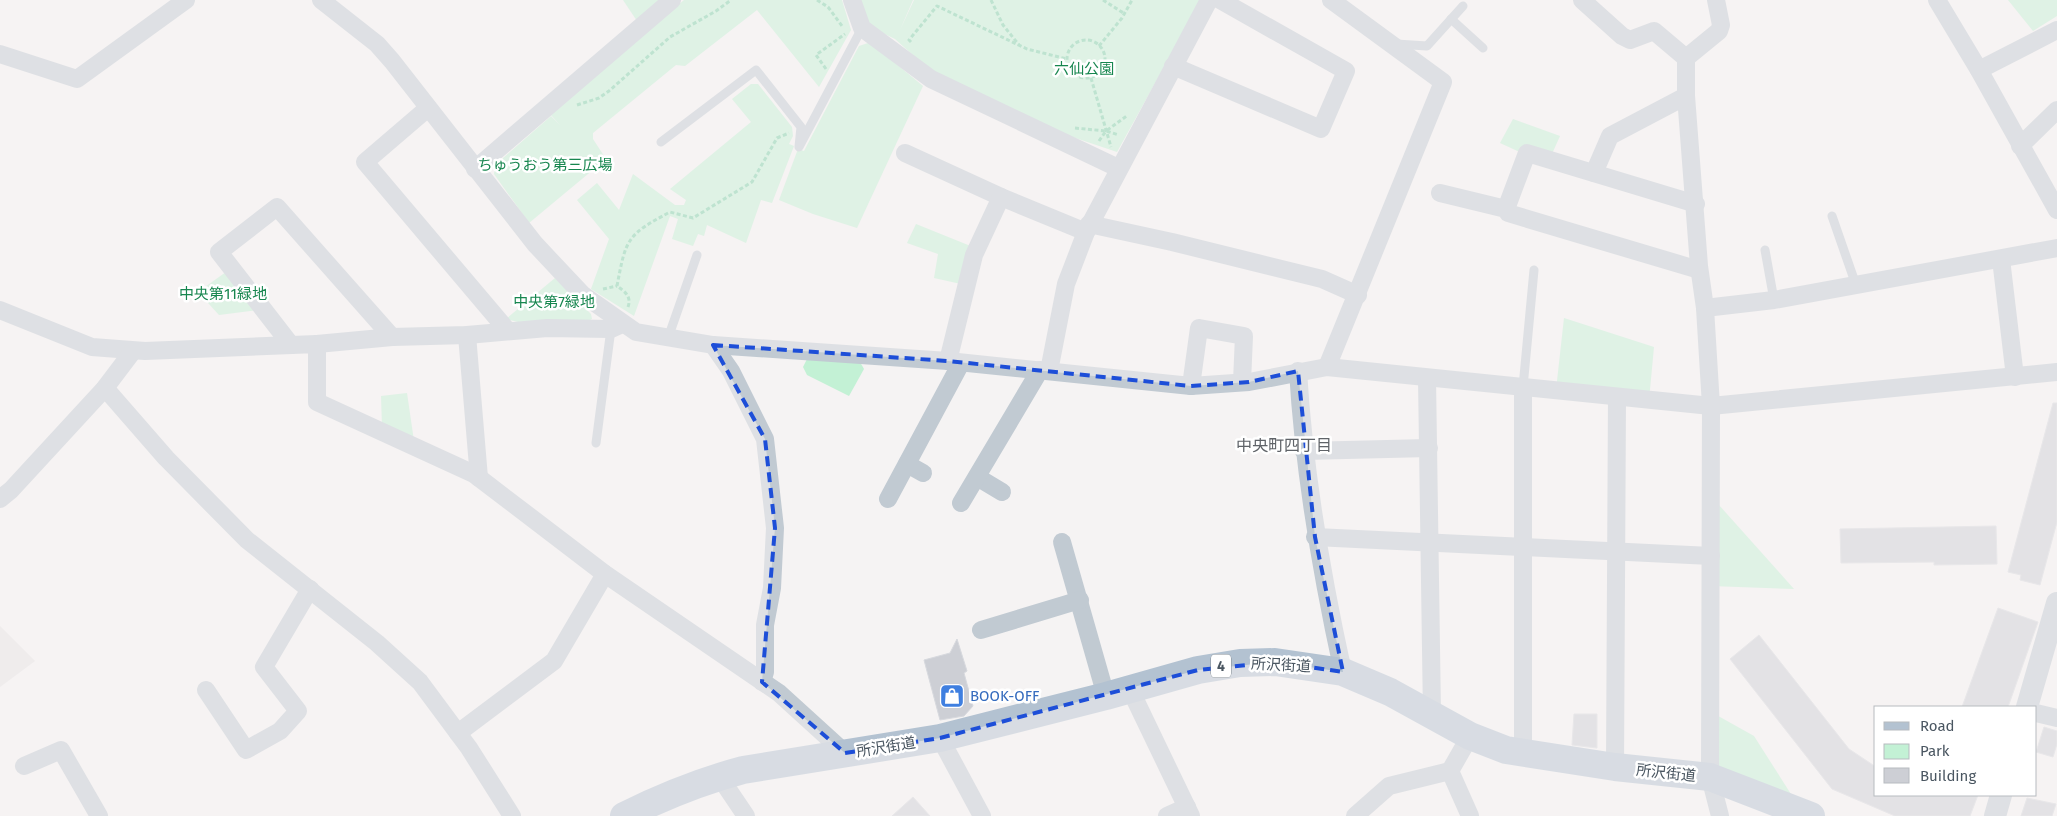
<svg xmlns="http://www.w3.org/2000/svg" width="2057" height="816" viewBox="0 0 2057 816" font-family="'Fira Sans','Noto Sans JP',sans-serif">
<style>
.education{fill:#e6e4e5}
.green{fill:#c3f1d5}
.building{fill:#cdcfd5;stroke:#d7d9de}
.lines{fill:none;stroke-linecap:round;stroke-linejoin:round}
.path{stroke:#7ad0a6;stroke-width:3;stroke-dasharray:4 2.5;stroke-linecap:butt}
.service{stroke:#c1cad2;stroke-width:9}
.minor{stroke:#c1cad2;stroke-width:18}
.tertiary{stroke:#c1cad2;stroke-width:22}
.primary{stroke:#b3c2d1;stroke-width:28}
.marked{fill:none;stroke:#1d4ed8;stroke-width:4;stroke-dasharray:10 6;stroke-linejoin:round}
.labels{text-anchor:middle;stroke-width:5;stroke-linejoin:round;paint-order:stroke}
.shield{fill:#fff;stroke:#808990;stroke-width:1}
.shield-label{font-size:14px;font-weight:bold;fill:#4a5661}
.park-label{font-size:15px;fill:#17864f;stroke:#fff}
.street-label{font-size:15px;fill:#4a5661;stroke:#fff}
.shop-label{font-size:15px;fill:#366cbe;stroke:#fff;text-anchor:start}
.neighbourhood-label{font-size:16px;fill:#5f6368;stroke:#fff}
</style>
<rect width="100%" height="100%" fill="#f5f3f3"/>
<path class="education" d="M 0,626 L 35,661 L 0,687 Z"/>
<g class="green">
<path d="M 623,0 L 662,0 L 637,21 Z"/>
<path d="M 684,0 L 842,0 L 851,30 L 819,87 L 757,10 L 685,66 L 676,65 L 593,133 L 593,139 L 606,159 L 529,223 L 494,174 L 495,165 L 551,116 L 560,125 L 550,114 Z"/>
<path d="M 858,0 L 913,0 L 900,30 L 914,0 L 1201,0 L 1117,152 L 1034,124 L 935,75 L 895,39 L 866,25 Z"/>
<path d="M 2008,0 L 2057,0 L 2057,16 L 2033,31 Z"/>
<path d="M 868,43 L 877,48 L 923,86 L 857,228 L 813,214 L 779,200 L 798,149 L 804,151 L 859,46 Z"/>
<path d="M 751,84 L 758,84 L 792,127 L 793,136 L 789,144 L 794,146 L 772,203 L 761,200 L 746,243 L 707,225 L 704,236 L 698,234 L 693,246 L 672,239 L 678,219 L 670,216 L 634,316 L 591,289 L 609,239 L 577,200 L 597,183 L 619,210 L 633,174 L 675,205 L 684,205 L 686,200 L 670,189 L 751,122 L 732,99 Z"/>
<path d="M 1513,119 L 1560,136 L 1551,156 L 1524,154 L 1500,143 Z"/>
<path d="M 916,224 L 973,247 L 961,284 L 934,278 L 938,254 L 907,243 Z"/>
<path d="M 226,272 L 258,310 L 219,315 L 198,292 Z"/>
<path d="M 555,278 L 591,314 L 592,319 L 588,321 L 518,322 L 506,319 Z"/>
<path d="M 1564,318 L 1654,347 L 1649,400 L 1556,390 Z"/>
<path d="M 807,359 L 860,362 L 864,369 L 849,396 L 807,375 L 803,367 Z"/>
<path d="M 407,393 L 414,441 L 382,426 L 381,396 Z"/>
<path d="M 1710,495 L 1794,589 L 1711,586 Z"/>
<path d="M 1711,712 L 1754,736 L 1803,813 L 1710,777 Z"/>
</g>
<g class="building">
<path d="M 2053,403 L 2057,403 L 2057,522 L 2040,585 L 2020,580 L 2021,575 L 2008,572 Z"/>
<path d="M 1996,526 L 1997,564 L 1934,565 L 1934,562 L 1841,563 L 1840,529 Z"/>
<path d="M 1998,608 L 2038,622 L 2008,707 L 1962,707 Z"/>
<path d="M 1759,635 L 1849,749 L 1876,767 L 1876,795 L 1978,795 L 1970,816 L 1895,816 L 1832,789 L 1730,659 Z"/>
<path d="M 957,639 L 967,671 L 964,673 L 973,706 L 964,716 L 940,720 L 924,660 L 950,653 Z"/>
<path d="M 1574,714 L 1597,714 L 1597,748 L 1572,745 Z"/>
<path d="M 2044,727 L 2057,731 L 2057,744 L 2053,757 L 2036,752 Z"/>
<path d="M 913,797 L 930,816 L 892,816 Z"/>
<path d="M 2027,798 L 2056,804 L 2052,816 L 2021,816 Z"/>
</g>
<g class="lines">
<g class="path">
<path d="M 817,0 L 828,7 L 842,26"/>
<path d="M 991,0 L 1003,25 L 1019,45"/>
<path d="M 1103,0 L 1125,14"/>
<circle cx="1086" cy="59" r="19"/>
<path d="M 911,42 L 909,40 L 937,6 L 1027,49 L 1067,59"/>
<path d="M 1099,46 L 1122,18 L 1132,0"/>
<path d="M 826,69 L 816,55 L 845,34"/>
<path d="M 1091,78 L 1111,147"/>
<path d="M 577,105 L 599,98 L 609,91 L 670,37 L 716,11 L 731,0"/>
<path d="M 1075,128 L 1106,131 L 1128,115"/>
<path d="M 1099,141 L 1106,131 L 1119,135"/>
<path d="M 603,289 L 617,286"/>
<path d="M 628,307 C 632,296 624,291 617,286 C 626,238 627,235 670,212 L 693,218 L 752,182 L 777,138 L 789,133"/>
</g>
<g class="service">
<path d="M 1451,19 L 1483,48"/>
<path d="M 1396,44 L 1427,46 L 1463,6"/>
<path d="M 661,142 L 756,70 L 801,127 L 799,147 L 862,28"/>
<path d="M 1832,216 L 1856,285"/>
<path d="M 1765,250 L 1774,300"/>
<path d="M 668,338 L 697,255"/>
<path d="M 1523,387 L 1534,270"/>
<path d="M 596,443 L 611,329"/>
</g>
<g class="minor">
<path d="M 321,0 L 377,44 L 392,61 L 535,244 L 582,294 L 636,332 L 713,345 L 948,361 L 1191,386 L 1249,382 L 1327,367 L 1711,406 L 2057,372"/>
<path d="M 852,0 L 862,28 L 931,79 L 1118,168"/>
<path d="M 1582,0 L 1622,36 L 1630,40 L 1654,31 L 1686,58"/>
<path d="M 1716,0 L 1721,25 L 1719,31 L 1686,58 L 1686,96 L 1699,266 L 1705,308 L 1711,406 L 1710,777 L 1720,816"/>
<path d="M 1937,0 L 1979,70 L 2057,210"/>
<path d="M 0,54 L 77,79 L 186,0"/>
<path d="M 1173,66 L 1321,129 L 1346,71 L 1220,0"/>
<path d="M 1979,70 L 2057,30"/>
<path d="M 428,108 L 365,162 L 507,330"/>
<path d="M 2020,146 L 2057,110"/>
<path d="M 905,153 L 1001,197 L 1086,232"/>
<path d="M 475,169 L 672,0"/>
<path d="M 1594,173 L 1610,136 L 1686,96"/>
<path d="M 1440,193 L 1506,209 L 1508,213 L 1699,270"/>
<path d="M 1506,209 L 1527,153 L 1696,204"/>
<path d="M 1089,224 L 1172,242 L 1322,279 L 1358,295"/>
<path d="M 2001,259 L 2015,377"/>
<path d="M 1705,308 L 1774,300 L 2057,248"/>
<path d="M 0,310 L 92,347 L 145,351 L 317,344 L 317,402 L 474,474 L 605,574 L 779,693 L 845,753"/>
<path d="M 467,335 L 479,478"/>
<path d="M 317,344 L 392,337 L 467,335 L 547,328 L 611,329 L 622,324"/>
<path d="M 291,345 L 219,252 L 277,207 L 392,337"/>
<path d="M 713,345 L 731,371 L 765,439 L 775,528 L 772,588 L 765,625 L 765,672 L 762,682"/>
<path d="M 948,361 L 974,255 L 1001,197"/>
<path d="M 1327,367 L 1443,82 L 1331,0"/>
<path d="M 1049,371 L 1066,284 L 1086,232 L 1209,0"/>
<path d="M 1298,371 C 1304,473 1321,572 1343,672"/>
<path d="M 1427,378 L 1432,715"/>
<path d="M 1191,386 L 1199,328 L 1244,336 L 1242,382"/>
<path d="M 105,388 L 166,458 L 247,540 L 377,643 L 420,682 L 469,748 L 512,816"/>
<path d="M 1304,451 L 1429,448"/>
<path d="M 907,464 L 923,473"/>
<path d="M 977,477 L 1002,492"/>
<path d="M 0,499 L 11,490 L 105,388 L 133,351"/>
<path d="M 888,499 L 961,363"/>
<path d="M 961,503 L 1040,370"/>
<path d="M 1315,537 L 1711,556"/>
<path d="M 1062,542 L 1106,696"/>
<path d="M 981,630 L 1080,600"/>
<path d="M 1130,689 L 1191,816"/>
<path d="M 206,690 L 246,750 L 280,731 L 298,711 L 264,667 L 310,589"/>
<path d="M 2036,713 L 2057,718"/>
<path d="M 458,733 L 554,661 L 605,574"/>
<path d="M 940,738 L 982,816"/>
<path d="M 1523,754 L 1523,387"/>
<path d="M 24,766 L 61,750 L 99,816"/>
<path d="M 1615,767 L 1617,397"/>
<path d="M 719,776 L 746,816"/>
<path d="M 1167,816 L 1187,807"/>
<path d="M 1355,816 L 1389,786 L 1450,771"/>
<path d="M 1470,816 L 1450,771 L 1470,736"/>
</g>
<g class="tertiary">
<path d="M 2027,707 L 2057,603"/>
<path d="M 1995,816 L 2001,795"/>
</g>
<path class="primary" d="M 624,816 C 662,797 702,781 743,770 L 940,738 L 1106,696 L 1198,670 L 1240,663 L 1275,662 L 1343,672 L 1390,692 L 1470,736 L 1506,750 L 1615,767 L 1710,777 L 1811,816"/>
</g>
<path d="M0 0H2057V816H0ZM 713,345 L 948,361 L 1191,386 L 1249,382 L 1298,371 L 1315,537 L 1343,672 L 1275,662 L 1198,670 L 940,738 L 845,753 L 762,682 L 775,528 L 765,439 Z" fill="#f5f3f3" fill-opacity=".55" fill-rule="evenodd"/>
<path class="marked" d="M 713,345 L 948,361 L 1191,386 L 1249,382 L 1298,371 L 1315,537 L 1343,672 L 1275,662 L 1198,670 L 940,738 L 845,753 L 762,682 L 775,528 L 765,439 Z"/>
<defs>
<symbol id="shop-square" viewBox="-11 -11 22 22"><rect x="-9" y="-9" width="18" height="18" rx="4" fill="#3f7fe0" stroke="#fff"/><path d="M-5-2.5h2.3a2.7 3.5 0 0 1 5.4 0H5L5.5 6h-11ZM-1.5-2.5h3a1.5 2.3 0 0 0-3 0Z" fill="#fff"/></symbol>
</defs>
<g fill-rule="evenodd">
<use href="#shop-square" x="938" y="682" width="28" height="28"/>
</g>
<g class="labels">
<rect class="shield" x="1211" y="654.5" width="20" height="23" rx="4"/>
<g class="shield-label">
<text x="1221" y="671">4</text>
</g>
<g class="park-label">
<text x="1084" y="74">六仙公園</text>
<text x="545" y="170">ちゅうおう第三広場</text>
<text x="223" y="299">中央第11緑地</text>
<text x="554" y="307">中央第7緑地</text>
</g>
<g class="street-label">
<text transform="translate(1281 665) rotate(3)" y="5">所沢街道</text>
<text transform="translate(886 747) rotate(-9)" y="5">所沢街道</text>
<text transform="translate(1666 773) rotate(6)" y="5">所沢街道</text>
</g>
<g class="shop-label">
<text x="970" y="701">BOOK-OFF</text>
</g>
<g class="neighbourhood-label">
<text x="1284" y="451">中央町四丁目</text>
</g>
</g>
<rect x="1874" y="706" width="162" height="90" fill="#ffffff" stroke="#b7bbc0"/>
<rect x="1884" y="722" width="25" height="8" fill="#b3c2d1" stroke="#b7bbc0"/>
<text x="1920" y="731" font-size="15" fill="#4a5661">Road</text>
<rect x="1884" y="744" width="25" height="15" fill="#c3f1d5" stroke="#b7bbc0"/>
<text x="1920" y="756" font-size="15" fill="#4a5661">Park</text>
<rect x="1884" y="768" width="25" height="15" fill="#cdcfd5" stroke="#b7bbc0"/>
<text x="1920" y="781" font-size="15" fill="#4a5661">Building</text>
</svg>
